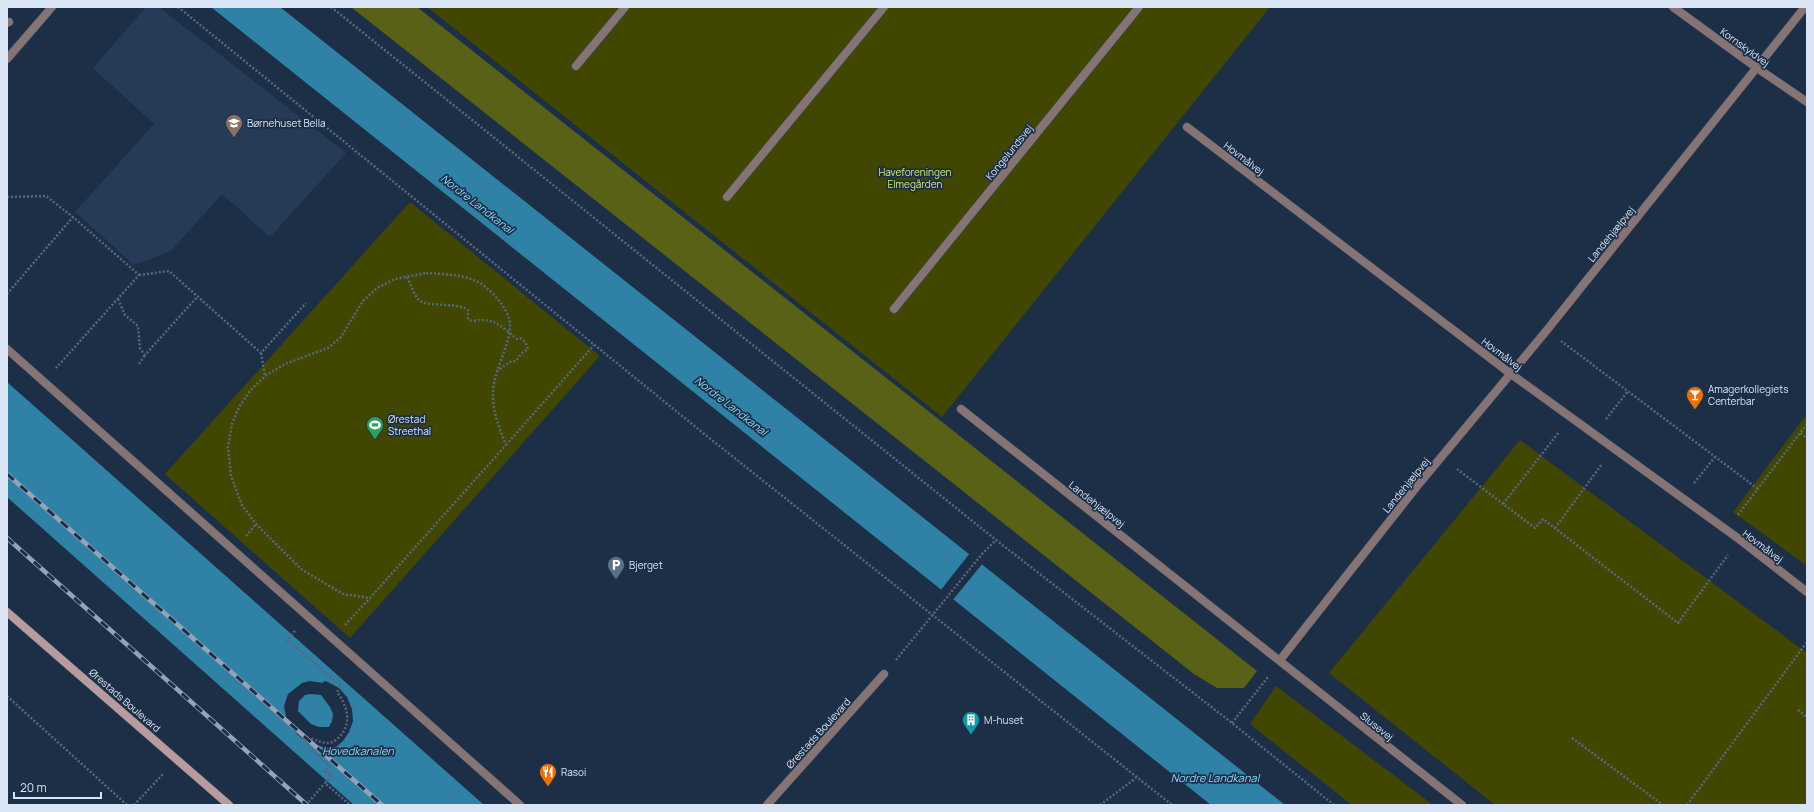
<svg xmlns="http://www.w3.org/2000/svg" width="1814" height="812" viewBox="0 0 1814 812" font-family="Manrope,sans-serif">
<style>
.built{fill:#253b58}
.green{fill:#414700}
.forest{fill:#596117}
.water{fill:#2f82a5}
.pier{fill:#1c2f47;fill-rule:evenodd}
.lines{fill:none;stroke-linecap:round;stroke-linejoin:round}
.lane-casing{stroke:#3a4c63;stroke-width:9}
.street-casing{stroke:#3a4c63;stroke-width:9}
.secondary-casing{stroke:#3a4c63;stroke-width:9}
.path{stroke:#57677d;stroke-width:2.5;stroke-dasharray:2 2;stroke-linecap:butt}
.lane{stroke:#867475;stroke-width:8}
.street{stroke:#867475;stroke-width:8}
.secondary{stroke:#b89b9c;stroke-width:8}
.rail-casing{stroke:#94a3b6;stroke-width:4.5}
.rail{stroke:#1c2f47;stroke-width:3;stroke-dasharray:9;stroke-linecap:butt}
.labels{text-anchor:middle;stroke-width:3.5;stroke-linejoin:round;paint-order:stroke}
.street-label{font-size:10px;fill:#d9e5f5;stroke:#1c2f47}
.poi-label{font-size:10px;fill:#d9e5f5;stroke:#1c2f47;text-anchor:start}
.park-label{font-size:10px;fill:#dbea6f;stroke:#1c2f47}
.water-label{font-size:11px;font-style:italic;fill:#8dd8fb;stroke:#1c2f47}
</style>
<rect width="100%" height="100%" fill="#1c2f47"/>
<path class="built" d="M 146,7 L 159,7 L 346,153 L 270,237 L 222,194 L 171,251 L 134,265 L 75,212 L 154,124 L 93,68 Z"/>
<g class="green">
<path d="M 427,7 L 1270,7 L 942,417 Z"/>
<path d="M 410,202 L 600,356 L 350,638 L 165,474 Z"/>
<path d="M 1807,414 L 1807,566 L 1733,512 Z"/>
<path d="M 1520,440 L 1807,653 L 1807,805 L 1495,805 L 1329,673 Z"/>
<path d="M 1276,686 L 1433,805 L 1352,805 L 1250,724 Z"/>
</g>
<path class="forest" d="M 351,7 L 417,7 L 1257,671 L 1244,688 L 1217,688 L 1194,674 Z"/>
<g class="water">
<path d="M 211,7 L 280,7 L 1285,805 L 1211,805 Z"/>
<path d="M 7,382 L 484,805 L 354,805 L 7,497 Z"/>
</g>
<g class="pier">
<path d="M 970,553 L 983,563 L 952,601 L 940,591 Z"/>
<path d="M 310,681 L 323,683 L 324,681 L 328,682 L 339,688 L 347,697 L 352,709 L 353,721 L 349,732 L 343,741 L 336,747 L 326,748 L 307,742 L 298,735 L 287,722 L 284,706 L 288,694 L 302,683 ZM 311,694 L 321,695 L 330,707 L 333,714 L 332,721 L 329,727 L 319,727 L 311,724 L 298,711 L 299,701 L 305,695 Z"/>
</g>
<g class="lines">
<defs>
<g id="lane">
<path d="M 7,23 L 9,22"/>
<path d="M 7,59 L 52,7"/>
<path d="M 576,66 L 625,7"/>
<path d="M 727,197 L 884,7"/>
<path d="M 894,309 L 1139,7"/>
</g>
<g id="street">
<path d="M 1673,7 L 1757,68 L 1807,102"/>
<path d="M 1187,127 L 1511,374 L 1739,539 L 1807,592"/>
<path d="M 7,349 L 520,805"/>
<path d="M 961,409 L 1462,805"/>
<path d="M 1280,660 L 1418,485 L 1547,330 L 1805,7"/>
<path d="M 767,805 L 884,674"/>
</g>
<path id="secondary" d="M 7,612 L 229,805"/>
</defs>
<use href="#lane" class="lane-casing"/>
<use href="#street" class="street-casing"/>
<use href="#secondary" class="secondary-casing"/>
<g class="path">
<path d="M 178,7 L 708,437 L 1172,805"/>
<path d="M 331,7 L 996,540 L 1232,723 L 1334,805"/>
<path d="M 7,197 L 46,196 L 73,217 L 139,275 L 56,368"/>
<path d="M 426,273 C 441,274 456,274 471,279 C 486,283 509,308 510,323 C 510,328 509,334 508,339 C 504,356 494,373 493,392 C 492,411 499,427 506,445 L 370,598 L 343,594 L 301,569 L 256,524 L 242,505 L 231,476 L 228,447 L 232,424 L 239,407 L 250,391 L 265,376 L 285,364 L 328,348 L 341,337 L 363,301 L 377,288 L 395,279 Z"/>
<path d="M 139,275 L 169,271 L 261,353 L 306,303"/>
<path d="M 407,277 C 411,284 413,292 417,298 C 424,309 456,301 468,310 L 468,319 L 472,321 C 495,317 500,326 517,339 L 520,338 L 525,342 L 528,349 L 521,354 L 516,361 L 510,362 L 497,371"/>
<path d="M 7,294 L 73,217"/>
<path d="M 118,299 L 125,315 L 138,326 L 140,349 L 145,355 L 198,296"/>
<path d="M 1561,341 L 1758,489"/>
<path d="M 261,353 L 265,376"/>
<path d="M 139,364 L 145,355"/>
<path d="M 1606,419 L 1628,391"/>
<path d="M 1807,424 L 1800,433 L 1807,438"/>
<path d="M 506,445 L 594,345"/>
<path d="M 1457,469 L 1535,528 L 1543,519 L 1678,623 L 1728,555"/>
<path d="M 1694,483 L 1715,457"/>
<path d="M 1503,504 L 1559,432"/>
<path d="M 1738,515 L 1800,433"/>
<path d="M 1555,528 L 1602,464"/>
<path d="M 246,536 L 256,524"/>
<path d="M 345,625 L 370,598"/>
<path d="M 295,631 L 287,640 L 341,686 L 337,692 C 347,705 353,724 339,737 C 336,740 332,743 328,743 C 322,743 316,740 310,738 L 305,744 L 330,766 L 325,771 L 332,776 L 325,783 L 350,805"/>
<path d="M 896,660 L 982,554 L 996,540"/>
<path d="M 7,696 L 127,805"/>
<path d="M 1798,710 L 1807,717"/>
<path d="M 1232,723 L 1268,677"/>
<path d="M 1572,738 L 1663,805"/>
<path d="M 134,805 L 164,773"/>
<path d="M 306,805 L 325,783"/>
<path d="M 1100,805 L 1136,778"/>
<path d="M 1687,805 L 1807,642"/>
</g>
<use href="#lane" class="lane"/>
<use href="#street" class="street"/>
<use href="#secondary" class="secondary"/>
<defs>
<g id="rail">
<path d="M 7,474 L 382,805"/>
<path d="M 7,538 L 307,805"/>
</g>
</defs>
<use href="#rail" class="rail-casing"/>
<use href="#rail" class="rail"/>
</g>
<defs>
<symbol id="school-pin" viewBox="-11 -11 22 30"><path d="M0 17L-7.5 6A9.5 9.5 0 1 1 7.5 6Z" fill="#8d6e63" stroke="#1c2f47"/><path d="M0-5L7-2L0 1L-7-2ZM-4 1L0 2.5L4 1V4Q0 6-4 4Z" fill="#fff"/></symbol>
<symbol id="bar-pin" viewBox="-11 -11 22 30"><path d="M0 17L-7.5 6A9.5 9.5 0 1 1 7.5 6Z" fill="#e8710a" stroke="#1c2f47"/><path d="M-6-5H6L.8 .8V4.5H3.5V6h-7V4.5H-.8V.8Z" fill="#fff"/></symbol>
<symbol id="stadium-pin" viewBox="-11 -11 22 30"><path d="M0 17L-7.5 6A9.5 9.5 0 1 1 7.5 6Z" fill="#2e9e5b" stroke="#1c2f47"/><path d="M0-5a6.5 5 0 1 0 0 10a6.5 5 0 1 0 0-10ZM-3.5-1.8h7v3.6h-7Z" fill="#fff"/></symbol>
<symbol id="parking-pin" viewBox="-11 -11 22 30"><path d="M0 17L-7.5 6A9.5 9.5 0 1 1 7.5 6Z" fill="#5c6f8a" stroke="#1c2f47"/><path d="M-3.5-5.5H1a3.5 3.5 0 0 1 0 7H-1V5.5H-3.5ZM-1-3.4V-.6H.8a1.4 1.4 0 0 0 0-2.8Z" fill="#fff"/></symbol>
<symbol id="building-pin" viewBox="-11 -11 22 30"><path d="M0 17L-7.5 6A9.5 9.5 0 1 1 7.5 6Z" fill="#0f9aa8" stroke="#1c2f47"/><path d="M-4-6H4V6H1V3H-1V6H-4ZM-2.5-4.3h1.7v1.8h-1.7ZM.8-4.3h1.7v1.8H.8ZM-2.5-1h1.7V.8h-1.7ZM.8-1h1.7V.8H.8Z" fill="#fff"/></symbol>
<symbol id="restaurant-pin" viewBox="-11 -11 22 30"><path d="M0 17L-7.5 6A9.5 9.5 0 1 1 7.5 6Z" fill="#e8710a" stroke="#1c2f47"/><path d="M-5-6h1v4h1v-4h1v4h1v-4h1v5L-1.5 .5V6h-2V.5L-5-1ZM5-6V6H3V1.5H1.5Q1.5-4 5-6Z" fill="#fff"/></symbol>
</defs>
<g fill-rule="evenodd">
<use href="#school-pin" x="224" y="113" width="20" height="27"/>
<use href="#bar-pin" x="1685" y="385" width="20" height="27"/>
<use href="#stadium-pin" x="365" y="415" width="20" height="27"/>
<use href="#parking-pin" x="606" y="555" width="20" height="27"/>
<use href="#building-pin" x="961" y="710" width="20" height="27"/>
<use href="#restaurant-pin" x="538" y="762" width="20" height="27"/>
</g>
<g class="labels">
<g class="street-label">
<text transform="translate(1745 47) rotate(36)" y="4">Kornskyldvej</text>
<text transform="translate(1009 152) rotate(-51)" y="4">Kongelundsvej</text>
<text transform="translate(1244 158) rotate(37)" y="4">Hovmålvej</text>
<text transform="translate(1611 234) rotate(-51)" y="4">Landehjælpvej</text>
<text transform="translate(1502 354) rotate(37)" y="4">Hovmålvej</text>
<text transform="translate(1406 485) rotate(-51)" y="4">Landehjælpvej</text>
<text transform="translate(1097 504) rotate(38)" y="4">Landehjælpvej</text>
<text transform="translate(1763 546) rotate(37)" y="4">Hovmålvej</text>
<text transform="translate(125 700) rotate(41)" y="4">Ørestads Boulevard</text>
<text transform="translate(1377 726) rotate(38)" y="4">Slusevej</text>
<text transform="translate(818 733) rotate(-48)" y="4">Ørestads Boulevard</text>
</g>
<g class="poi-label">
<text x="247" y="127">Børnehuset Bella</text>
<text x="1708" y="393">Amagerkollegiets<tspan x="1708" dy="12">Centerbar</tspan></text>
<text x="388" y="423">Ørestad<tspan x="388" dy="12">Streethal</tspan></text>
<text x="629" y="569">Bjerget</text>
<text x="984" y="724">M-huset</text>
<text x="561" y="776">Rasoi</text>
</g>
<g class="park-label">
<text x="915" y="176">Haveforeningen<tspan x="915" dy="12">Elmegården</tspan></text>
</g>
<g class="water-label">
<text transform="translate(477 204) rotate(38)" y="4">Nordre Landkanal</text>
<text transform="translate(731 406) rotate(38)" y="4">Nordre Landkanal</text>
<text x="358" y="755">Hovedkanalen</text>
<text x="1215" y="782">Nordre Landkanal</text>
</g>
</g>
<rect width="1814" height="812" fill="none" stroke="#d9e5f5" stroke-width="16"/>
<path d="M14 792v6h87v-6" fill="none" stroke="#d9e5f5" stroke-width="2"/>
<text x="20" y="792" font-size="12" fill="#d9e5f5" stroke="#1c2f47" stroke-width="3" paint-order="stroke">20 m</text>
</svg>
